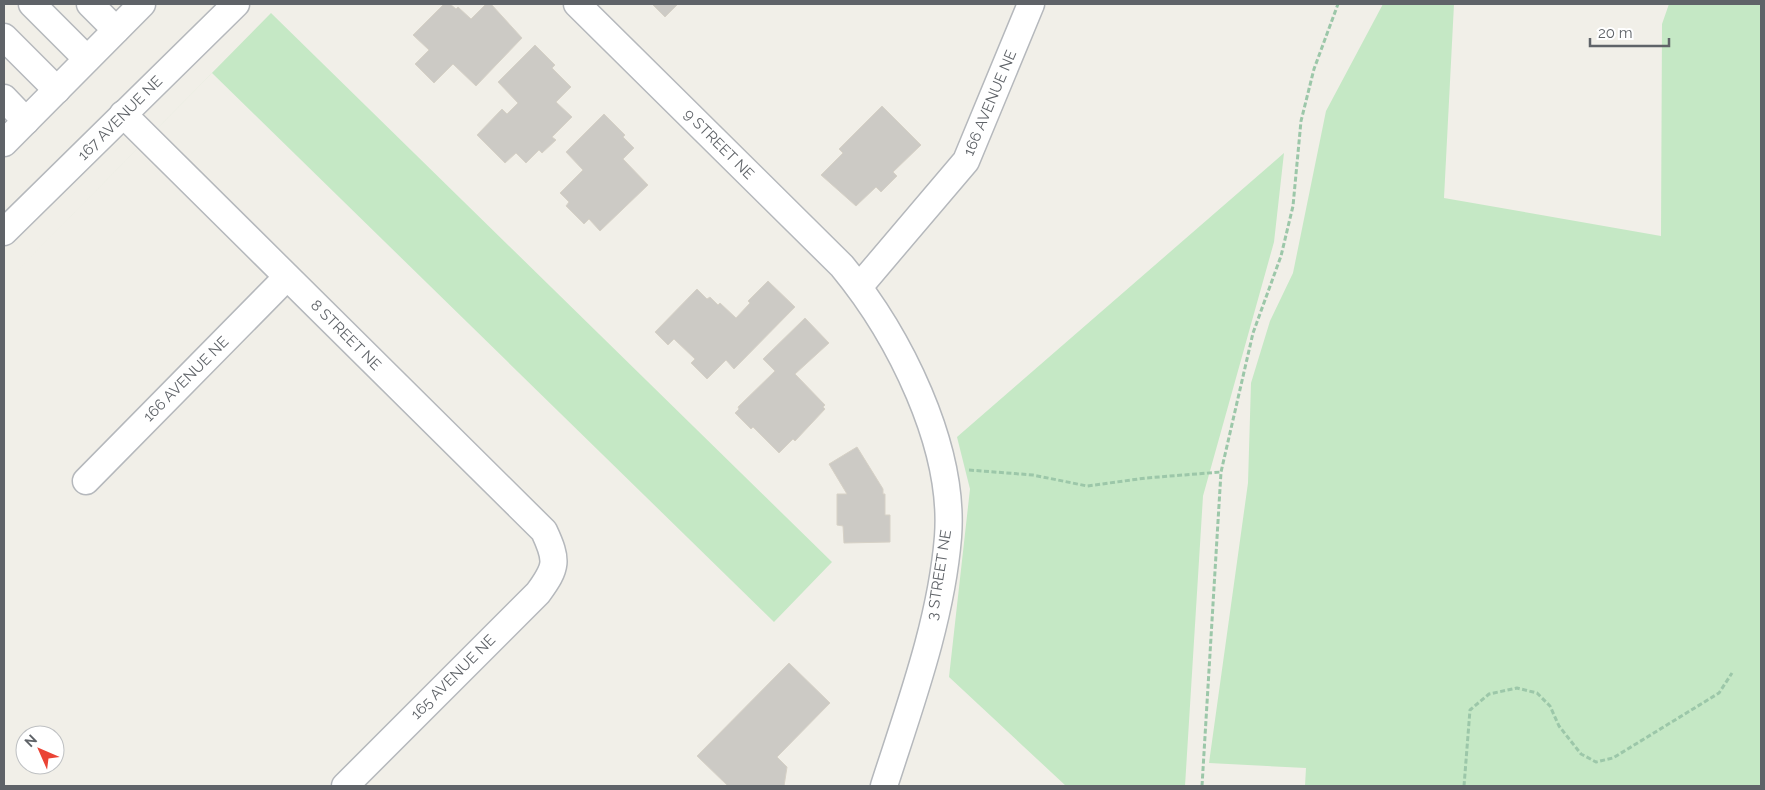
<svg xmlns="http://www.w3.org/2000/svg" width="1765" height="790" viewBox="0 0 1765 790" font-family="Raleway,sans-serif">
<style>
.green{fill:#c5e8c5}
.building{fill:#cccac5;stroke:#d6d1c6}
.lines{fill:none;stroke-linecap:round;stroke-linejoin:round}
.minor-casing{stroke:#b5b8bc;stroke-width:29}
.path{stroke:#9cc7a9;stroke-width:3;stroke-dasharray:5 2.5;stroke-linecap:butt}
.minor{stroke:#fff;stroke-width:26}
.labels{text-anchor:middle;stroke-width:4;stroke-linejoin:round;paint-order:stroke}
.street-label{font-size:15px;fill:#5f6368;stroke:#fff}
</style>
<rect width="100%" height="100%" fill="#f1efe8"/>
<g class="green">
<path d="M 1383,4 L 1454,4 L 1444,198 L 1661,236 L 1662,24 L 1669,4 L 1761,4 L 1761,786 L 1305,786 L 1306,768 L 1209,763 L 1248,483 L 1251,383 L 1270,321 L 1293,273 L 1326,111 Z"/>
<path d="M 271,13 L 832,562 L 774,622 L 212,73 L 4,284 Z"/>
<path d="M 1284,153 L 1274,242 L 1203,496 L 1185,786 L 1066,786 L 949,677 L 970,489 L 957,437 Z"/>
</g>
<g class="building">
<path d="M 444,4 L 450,4 L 456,9 L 458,7 L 471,19 L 486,4 L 491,4 L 522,38 L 476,86 L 453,64 L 434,83 L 415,64 L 429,50 L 413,35 Z"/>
<path d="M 652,4 L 678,4 L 665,17 Z"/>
<path d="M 535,45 L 555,65 L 552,68 L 571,87 L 556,102 L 572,117 L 552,137 L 556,140 L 542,153 L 539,150 L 526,163 L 516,153 L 505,163 L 477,135 L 502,109 L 507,114 L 518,103 L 498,82 Z"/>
<path d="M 882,106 L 921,145 L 893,172 L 897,176 L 881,192 L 876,187 L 856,206 L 821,175 L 843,153 L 839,149 Z"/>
<path d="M 604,114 L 625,135 L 623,137 L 634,148 L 623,159 L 648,185 L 600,231 L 589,219 L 584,224 L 566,206 L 569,202 L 560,193 L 583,170 L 566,152 Z"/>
<path d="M 768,281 L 795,307 L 734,369 L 726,360 L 707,379 L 691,363 L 695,359 L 674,339 L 668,345 L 655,332 L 697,289 L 707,299 L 710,297 L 718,305 L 720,303 L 736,318 L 750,303 L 748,301 Z"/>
<path d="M 805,318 L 829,343 L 795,374 L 825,405 L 823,407 L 825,409 L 795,441 L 793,439 L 779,453 L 753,427 L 751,429 L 735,413 L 739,409 L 738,407 L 775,371 L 763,359 Z"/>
<path d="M 857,447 L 883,489 L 883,494 L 885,494 L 885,515 L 890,515 L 890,542 L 844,543 L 843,526 L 837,525 L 837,494 L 847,494 L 829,464 Z"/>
<path d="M 789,663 L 830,703 L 777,757 L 787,767 L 784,786 L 728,786 L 697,756 Z"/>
</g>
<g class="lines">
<defs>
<g id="minor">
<path d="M 32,4 L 87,59"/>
<path d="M 90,4 L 116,30"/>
<path d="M 577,4 L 842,266 C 899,335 955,446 948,537 C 941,622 910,705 884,786"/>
<path d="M 4,37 L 57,90"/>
<path d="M 4,98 L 26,121"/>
<path d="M 123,114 L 544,531 C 558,561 557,567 538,593 L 345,786"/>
<path d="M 4,143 L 142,4"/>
<path d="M 4,232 L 236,4"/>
<path d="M 859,287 L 966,161 L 1031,4"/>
<path d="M 86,481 L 287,277"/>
</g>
</defs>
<use href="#minor" class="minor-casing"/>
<g class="path">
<path d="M 969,470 L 1033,475 L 1087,486 L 1146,478 L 1221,472"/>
<path d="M 1202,786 L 1221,472 L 1253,333 L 1281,256 L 1293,206 L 1301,121 L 1314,69 L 1338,4"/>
<path d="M 1464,786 L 1470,710 L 1489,694 L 1517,688 L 1537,693 L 1550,706 L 1559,726 L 1581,754 L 1596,762 L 1613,758 L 1719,693 L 1732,673"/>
</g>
<use href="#minor" class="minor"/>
</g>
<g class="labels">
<g class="street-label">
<text transform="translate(990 103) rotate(-67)" y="5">166 AVENUE NE</text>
<text transform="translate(120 118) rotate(-45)" y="5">167 AVENUE NE</text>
<text transform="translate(719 144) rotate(45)" y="5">9 STREET NE</text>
<text transform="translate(346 335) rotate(45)" y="5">8 STREET NE</text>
<text transform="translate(186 379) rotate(-45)" y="5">166 AVENUE NE</text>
<text transform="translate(939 575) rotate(-81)" y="5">3 STREET NE</text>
<text transform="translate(453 677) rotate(-45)" y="5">165 AVENUE NE</text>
</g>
</g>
<rect width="1765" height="790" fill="none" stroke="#5f6368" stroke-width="10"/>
<g transform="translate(40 750) rotate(315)"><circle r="24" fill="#ffffff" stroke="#bfc1c3"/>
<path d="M0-4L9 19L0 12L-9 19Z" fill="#ea4335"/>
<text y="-8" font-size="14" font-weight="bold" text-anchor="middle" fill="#5f6368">N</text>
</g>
<path d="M1590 38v8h79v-8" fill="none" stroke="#5f6368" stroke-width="2.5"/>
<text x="1598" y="38" font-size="15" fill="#5f6368" stroke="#ffffff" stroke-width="4" paint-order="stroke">20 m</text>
</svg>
